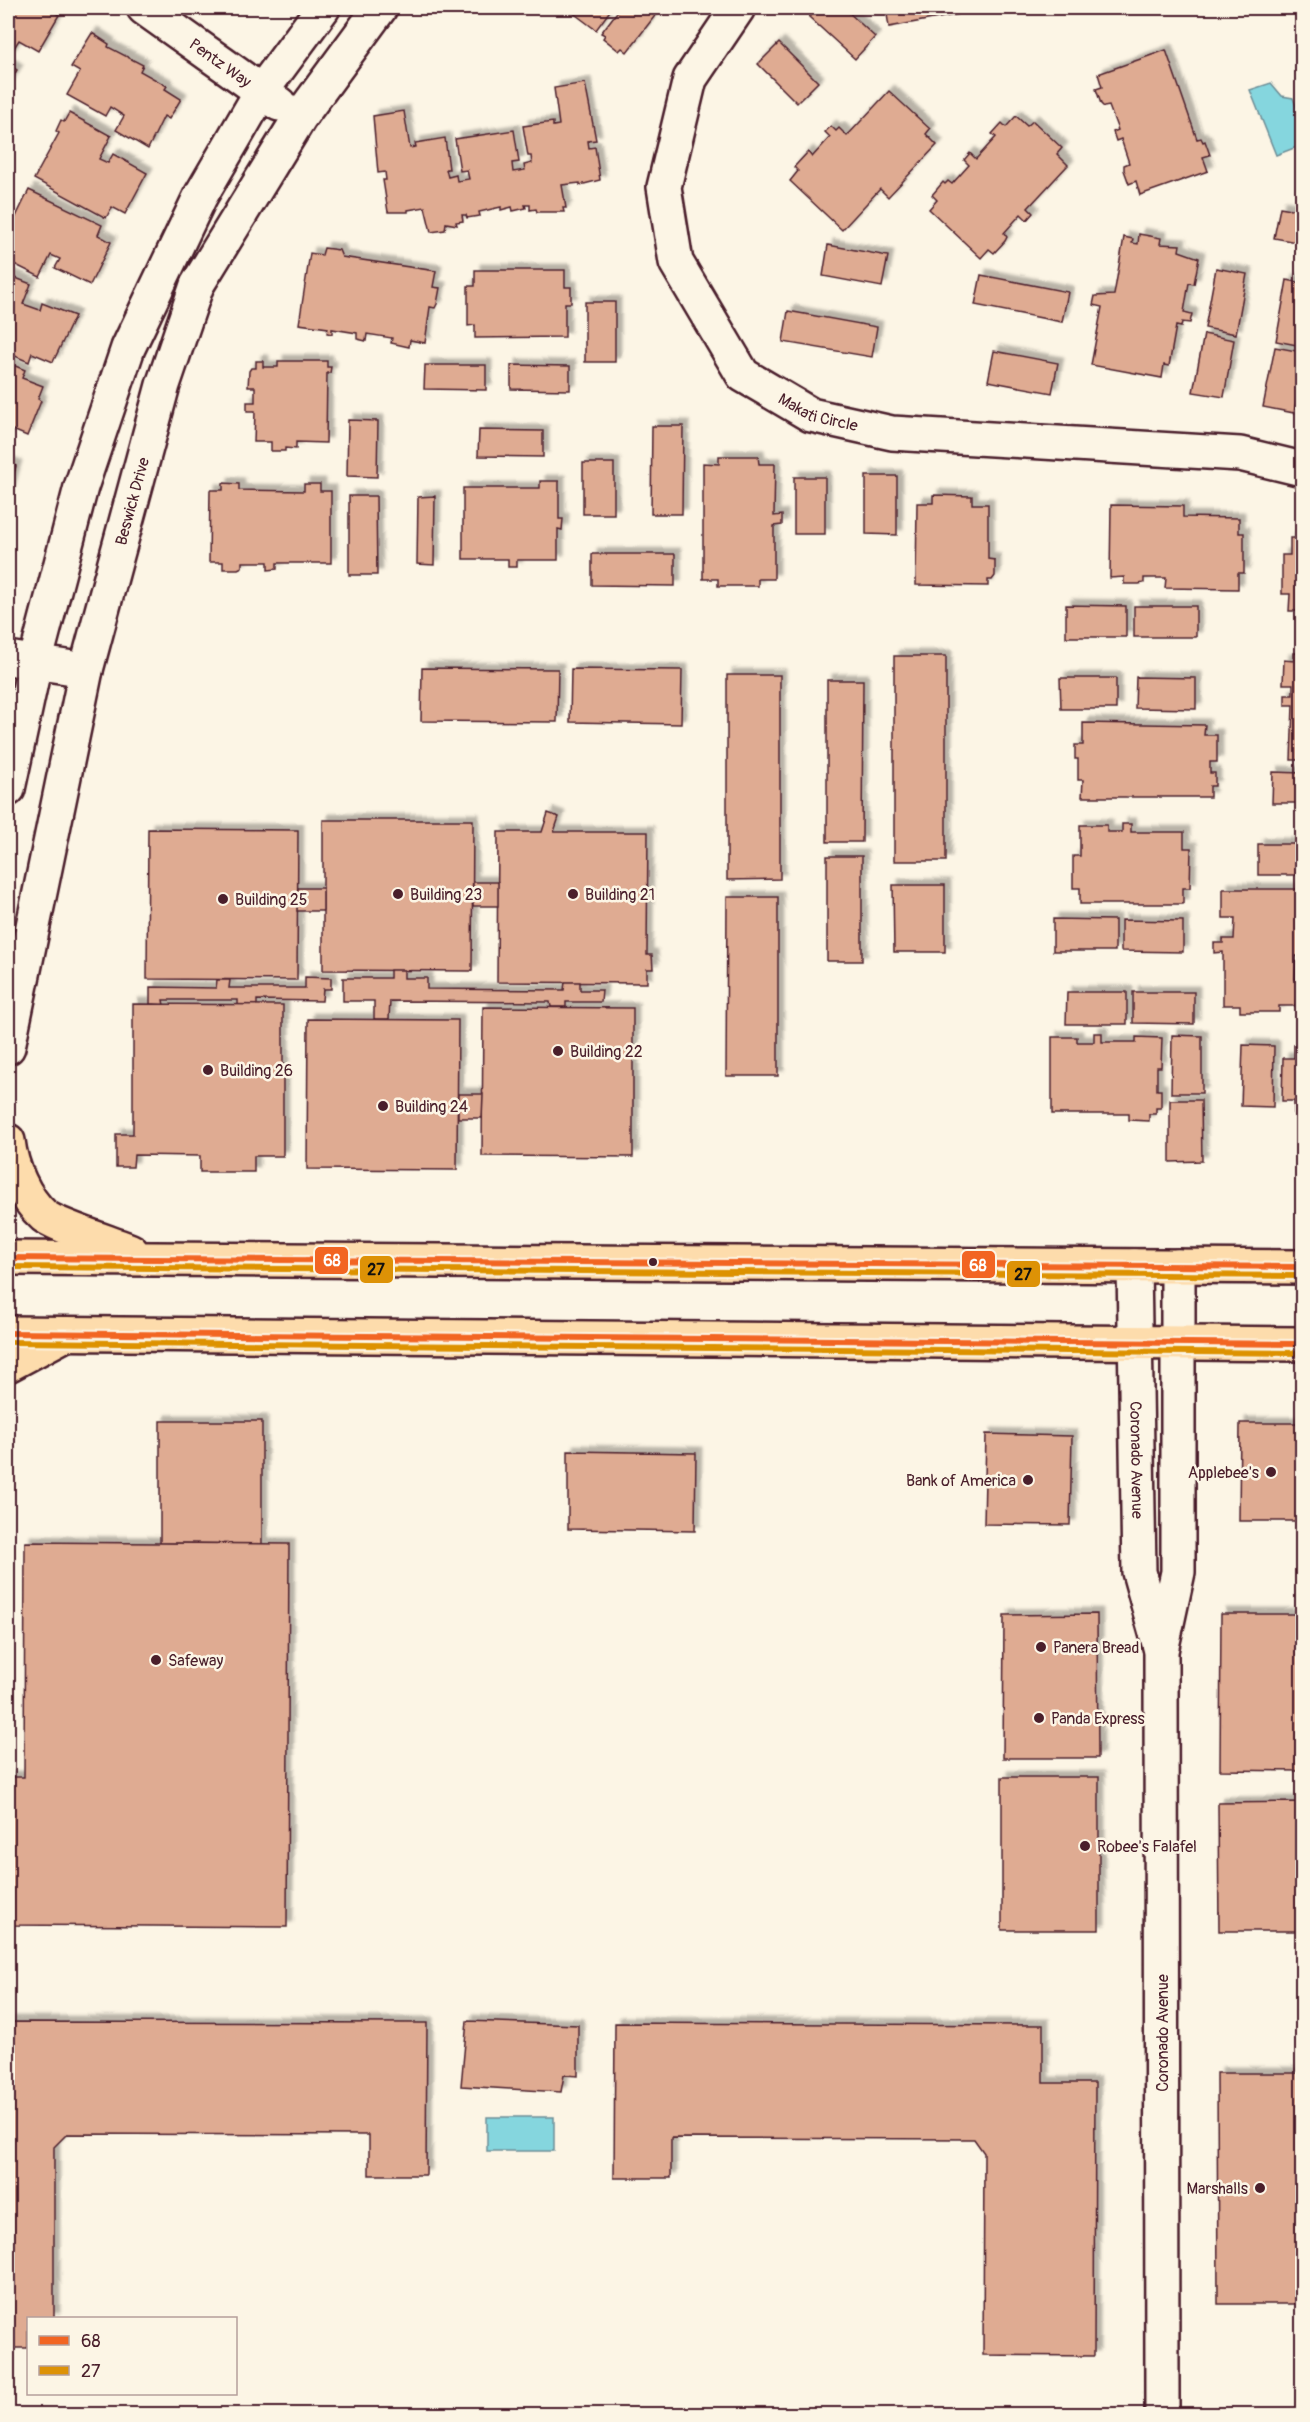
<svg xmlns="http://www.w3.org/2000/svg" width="1310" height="2422" viewBox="0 0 1310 2422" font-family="Pangolin,sans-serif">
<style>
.water{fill:#85d6de;stroke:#6d8d96;stroke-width:1.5}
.building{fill:#dfab92;stroke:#4a1f2b;stroke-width:1.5;filter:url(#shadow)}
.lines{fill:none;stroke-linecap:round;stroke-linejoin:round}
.minor-casing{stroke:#4a1f2b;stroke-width:38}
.major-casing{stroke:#4a1f2b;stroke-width:38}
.minor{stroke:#fcf5e5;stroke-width:33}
.major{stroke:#fddcac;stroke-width:33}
.bus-1-casing{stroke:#fcf5e5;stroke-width:10}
.bus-2-casing{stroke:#fcf5e5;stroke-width:10}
.bus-1{stroke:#f26522;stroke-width:6}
.bus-2{stroke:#dd9206;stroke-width:6}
.poi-dot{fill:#4a1f2b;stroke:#fcf5e5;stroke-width:2}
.labels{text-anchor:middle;stroke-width:5;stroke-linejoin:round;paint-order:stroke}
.street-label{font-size:16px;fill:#4a1f2b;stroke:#fcf5e5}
.poi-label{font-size:16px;fill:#4a1f2b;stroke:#fcf5e5;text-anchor:start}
.line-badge{stroke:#fcf5e5;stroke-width:2}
.badge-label{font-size:16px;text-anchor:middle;font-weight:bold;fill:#fff}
.pale-badge-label{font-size:16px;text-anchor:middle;font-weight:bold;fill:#111}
</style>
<defs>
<filter id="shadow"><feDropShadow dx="5.5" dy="-5.5" stdDeviation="1.5" flood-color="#0004"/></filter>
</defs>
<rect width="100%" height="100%" fill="#fcf5e5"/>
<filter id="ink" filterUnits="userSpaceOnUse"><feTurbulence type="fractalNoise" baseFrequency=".0167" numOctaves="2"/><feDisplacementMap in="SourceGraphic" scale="12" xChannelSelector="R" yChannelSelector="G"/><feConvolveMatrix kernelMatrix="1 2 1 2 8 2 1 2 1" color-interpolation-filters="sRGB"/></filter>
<g filter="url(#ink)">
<g class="water">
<path d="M 1271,83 L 1282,96 L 1293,98 L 1302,122 L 1302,145 L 1276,155 L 1250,90 Z"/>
<rect x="487" y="2117" width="67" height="34"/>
</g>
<g class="building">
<path d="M 8,8 L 47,8 L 59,15 L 38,51 L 19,40 L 10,54 L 8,52 Z"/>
<path d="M 576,8 L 612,8 L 596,30 L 572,12 Z"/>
<path d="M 620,8 L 661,8 L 627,52 L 622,48 L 619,51 L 603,38 L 605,35 L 601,33 Z"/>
<path d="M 818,8 L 844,8 L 875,37 L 855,59 L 809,17 Z"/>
<path d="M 886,8 L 993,8 L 889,27 Z"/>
<path d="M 92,33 L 109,44 L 108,47 L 143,65 L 140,71 L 167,86 L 165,89 L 181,99 L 169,119 L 164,116 L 148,149 L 116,130 L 124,116 L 110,107 L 105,116 L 67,95 L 80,72 L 71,67 Z"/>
<path d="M 779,43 L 818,82 L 797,103 L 758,64 Z"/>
<path d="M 1166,50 L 1197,139 L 1201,138 L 1203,142 L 1205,141 L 1210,155 L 1203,157 L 1208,171 L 1140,195 L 1136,181 L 1129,184 L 1124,170 L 1124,165 L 1129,163 L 1121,139 L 1116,141 L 1113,132 L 1118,130 L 1109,106 L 1104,107 L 1101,104 L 1096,89 L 1102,87 L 1098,74 Z"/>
<path d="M 8,64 L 17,70 L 8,85 Z"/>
<path d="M 585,83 L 596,140 L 588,141 L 589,148 L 595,147 L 600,180 L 580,185 L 580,183 L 562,185 L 566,208 L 563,208 L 564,212 L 537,212 L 536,209 L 530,210 L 530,205 L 525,205 L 526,208 L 513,211 L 512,207 L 501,210 L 501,207 L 479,212 L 480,216 L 467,218 L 466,215 L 462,215 L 463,221 L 456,222 L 457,225 L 446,223 L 445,230 L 431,232 L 425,207 L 408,210 L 408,212 L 388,212 L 383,180 L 386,180 L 385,172 L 378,173 L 373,116 L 404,111 L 410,148 L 416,147 L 415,143 L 445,138 L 449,169 L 446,169 L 448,177 L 456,175 L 457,181 L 469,179 L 467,170 L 460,171 L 455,139 L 514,130 L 519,162 L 512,163 L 513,172 L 525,170 L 524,165 L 532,163 L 531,156 L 528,156 L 523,126 L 553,122 L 553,126 L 559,125 L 554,88 Z"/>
<path d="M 889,91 L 930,129 L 926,134 L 937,145 L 888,197 L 880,189 L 842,230 L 790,181 L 798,171 L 794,167 L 808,152 L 812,157 L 830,137 L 825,132 L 831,126 L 836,131 L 839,128 L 847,136 Z"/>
<path d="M 69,113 L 111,136 L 99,159 L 108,163 L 113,154 L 147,173 L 125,214 L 112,207 L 106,218 L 34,179 L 59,133 L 56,131 L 61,120 L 64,122 Z"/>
<path d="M 1016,116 L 1027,126 L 1033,121 L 1062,148 L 1057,154 L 1068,165 L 1028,208 L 1033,213 L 1027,220 L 1021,214 L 1004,233 L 1007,237 L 1005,241 L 994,253 L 989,249 L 981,258 L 929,209 L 937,200 L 932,195 L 943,182 L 945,184 L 948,181 L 952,184 L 969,165 L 964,160 L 970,153 L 976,159 L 996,137 L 992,134 L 1002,123 L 1006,127 Z"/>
<path d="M 29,190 L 102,225 L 98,235 L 111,242 L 90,285 L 55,268 L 60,259 L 51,255 L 40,277 L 8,261 L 8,233 Z"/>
<path d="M 1280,207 L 1302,211 L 1302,243 L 1274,238 Z"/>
<path d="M 1139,234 L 1161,238 L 1160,244 L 1180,245 L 1179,251 L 1199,258 L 1194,284 L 1189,283 L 1184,312 L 1192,314 L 1190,323 L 1182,322 L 1181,327 L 1176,326 L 1169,366 L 1164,365 L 1162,378 L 1091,365 L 1102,307 L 1093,305 L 1095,296 L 1114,295 L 1124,237 L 1133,239 L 1132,243 L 1138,244 Z"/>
<path d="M 828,245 L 888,256 L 882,287 L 823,276 Z"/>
<path d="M 324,248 L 339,250 L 342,257 L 436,271 L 433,287 L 440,288 L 437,304 L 435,308 L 430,307 L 425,343 L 410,340 L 409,347 L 391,343 L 392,338 L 367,334 L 366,341 L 357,339 L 357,333 L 332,329 L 332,334 L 327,333 L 328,328 L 299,324 L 310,253 L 322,255 Z"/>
<path d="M 1216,268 L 1247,274 L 1236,334 L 1205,328 Z"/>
<path d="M 475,270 L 565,270 L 565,287 L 571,287 L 571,303 L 565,303 L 565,337 L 475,338 L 475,325 L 468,326 L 468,286 L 475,286 Z"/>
<path d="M 8,275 L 31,284 L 23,304 L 40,310 L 42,303 L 75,316 L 53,362 L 32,353 L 29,362 L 8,353 Z"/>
<path d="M 981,275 L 1068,292 L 1062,322 L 975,305 Z"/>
<path d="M 1287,280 L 1302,283 L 1302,346 L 1276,341 Z"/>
<rect x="585" y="302" width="30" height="60"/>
<path d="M 788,311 L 877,327 L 872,357 L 783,342 Z"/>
<path d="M 1204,334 L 1234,340 L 1224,397 L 1193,392 Z"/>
<path d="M 1275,347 L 1302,352 L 1302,368 L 1294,413 L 1263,407 Z"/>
<path d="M 994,351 L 1058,363 L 1052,393 L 988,381 Z"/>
<path d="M 256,361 L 263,361 L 263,367 L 278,367 L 278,361 L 327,361 L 327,367 L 331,367 L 330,373 L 327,373 L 326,443 L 296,442 L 296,449 L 285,448 L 285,451 L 271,451 L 271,442 L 254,442 L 255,411 L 247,411 L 247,402 L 255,402 L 255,387 L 248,387 L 249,371 L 251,368 L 256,368 Z"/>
<path d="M 8,363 L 25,370 L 22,378 L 43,386 L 38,399 L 41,401 L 27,436 L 8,428 Z"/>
<path d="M 425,365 L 486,365 L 486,390 L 424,389 Z"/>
<path d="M 511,365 L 570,366 L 570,390 L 511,389 Z"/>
<path d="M 348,420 L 378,421 L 377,477 L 347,476 Z"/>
<path d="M 652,426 L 683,426 L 682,514 L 651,514 Z"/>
<path d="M 479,430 L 543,431 L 543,457 L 478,456 Z"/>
<path d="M 719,456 L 758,456 L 759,464 L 775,464 L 774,516 L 782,515 L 782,525 L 774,526 L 774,579 L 758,579 L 758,586 L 718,586 L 718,579 L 703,579 L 703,463 L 719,464 Z"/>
<path d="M 8,463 L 16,466 L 8,495 Z"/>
<rect x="583" y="463" width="31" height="51"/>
<path d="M 866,476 L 897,476 L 897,535 L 866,534 Z"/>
<rect x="794" y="477" width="31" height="57"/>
<path d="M 540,481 L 559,481 L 559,519 L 563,519 L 562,530 L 558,529 L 558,560 L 517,560 L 517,567 L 508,567 L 508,559 L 463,559 L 463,488 L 540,488 Z"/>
<path d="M 223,483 L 239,484 L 239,490 L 304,491 L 304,484 L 320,484 L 320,491 L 331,491 L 331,563 L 277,563 L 277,569 L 268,570 L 268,562 L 242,562 L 242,567 L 238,569 L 223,569 L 223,562 L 209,562 L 210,490 L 223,490 Z"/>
<path d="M 933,495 L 972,496 L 972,504 L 988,504 L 988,559 L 995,560 L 995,576 L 992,580 L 988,580 L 988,586 L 916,585 L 917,503 L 933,503 Z"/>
<path d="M 349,496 L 376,496 L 377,575 L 349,575 Z"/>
<path d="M 435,496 L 434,565 L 417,564 L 418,497 Z"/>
<path d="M 1111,505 L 1183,506 L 1183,517 L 1239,518 L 1239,533 L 1244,533 L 1244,573 L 1238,573 L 1238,589 L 1165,588 L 1166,578 L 1144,578 L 1144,583 L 1139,584 L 1124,584 L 1124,577 L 1110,578 Z"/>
<path d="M 1290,538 L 1302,538 L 1302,611 L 1289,611 L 1290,594 L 1282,594 L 1282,555 L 1290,555 Z"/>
<path d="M 592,554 L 675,554 L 675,586 L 592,585 Z"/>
<path d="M 1066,605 L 1126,606 L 1126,637 L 1066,637 Z"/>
<rect x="1134" y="606" width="62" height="31"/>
<path d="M 1294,653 L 1302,653 L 1302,760 L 1291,760 L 1293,705 L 1285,705 L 1285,695 L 1293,695 L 1293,684 L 1283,684 L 1284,660 L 1294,661 Z"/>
<rect x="894" y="656" width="52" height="205"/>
<path d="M 422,668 L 558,669 L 557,722 L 421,721 Z"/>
<path d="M 571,669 L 682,670 L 681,724 L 570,722 Z"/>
<path d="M 727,675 L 780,675 L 780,879 L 727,880 Z"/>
<path d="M 1136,677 L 1196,678 L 1196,709 L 1135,708 Z"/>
<path d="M 1060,678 L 1116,678 L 1116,709 L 1061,709 Z"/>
<path d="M 827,680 L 863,680 L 862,842 L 827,842 Z"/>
<path d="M 1083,723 L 1205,725 L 1204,735 L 1217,735 L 1217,762 L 1210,762 L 1210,773 L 1215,773 L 1215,786 L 1210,786 L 1210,797 L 1082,797 L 1083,780 L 1078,780 L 1078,759 L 1075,759 L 1075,745 L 1083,745 Z"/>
<path d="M 1273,772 L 1302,773 L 1302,803 L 1272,803 Z"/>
<path d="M 548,813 L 559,817 L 554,832 L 648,832 L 647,955 L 652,955 L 653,969 L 647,969 L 647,983 L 497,982 L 498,832 L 542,832 Z"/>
<path d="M 323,820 L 473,820 L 472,971 L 323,970 Z"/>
<path d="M 1122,824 L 1131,824 L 1131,832 L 1184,832 L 1184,848 L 1191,848 L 1190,888 L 1183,888 L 1183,904 L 1080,904 L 1080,888 L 1073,888 L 1073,856 L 1080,856 L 1080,825 L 1107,825 L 1107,832 L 1122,832 Z"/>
<path d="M 148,829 L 298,830 L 297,980 L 147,979 Z"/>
<rect x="1258" y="844" width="44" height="31"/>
<rect x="827" y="856" width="35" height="105"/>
<rect x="473" y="882" width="25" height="24"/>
<path d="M 893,885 L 945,885 L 945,952 L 894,952 Z"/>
<path d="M 298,888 L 323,888 L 323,911 L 297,911 Z"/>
<path d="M 1223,889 L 1302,889 L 1302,956 L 1296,956 L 1295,979 L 1301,979 L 1301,1000 L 1296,1000 L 1296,1006 L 1279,1006 L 1279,1012 L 1240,1012 L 1240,1005 L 1223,1005 L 1223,952 L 1214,953 L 1214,943 L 1223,943 L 1223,939 L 1234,939 L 1235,918 L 1223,918 Z"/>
<path d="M 727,897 L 778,897 L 778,1076 L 726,1076 Z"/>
<path d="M 1053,919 L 1115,920 L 1115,951 L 1053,951 Z"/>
<path d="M 1121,920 L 1183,921 L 1183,952 L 1121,951 Z"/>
<path d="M 390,970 L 404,970 L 404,978 L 427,978 L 427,989 L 564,990 L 565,982 L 580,982 L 580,990 L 602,990 L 601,1002 L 566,1002 L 566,1007 L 551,1007 L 550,1002 L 390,1001 L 389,1019 L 374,1019 L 374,1001 L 343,1001 L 343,978 L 390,978 Z"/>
<path d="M 305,977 L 331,978 L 331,989 L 323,989 L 322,1001 L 257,1000 L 257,1005 L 238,1005 L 238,1000 L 163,1000 L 164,1005 L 150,1004 L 150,987 L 216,988 L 217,980 L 230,980 L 229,988 L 305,988 Z"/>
<path d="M 1067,992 L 1127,992 L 1127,1024 L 1066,1024 Z"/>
<path d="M 1133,992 L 1194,992 L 1194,1024 L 1133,1023 Z"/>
<path d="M 133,1004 L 283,1005 L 283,1156 L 254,1156 L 254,1172 L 200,1172 L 200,1156 L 134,1155 L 133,1167 L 116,1167 L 116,1134 L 133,1134 Z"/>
<path d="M 483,1007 L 633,1008 L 633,1157 L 482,1156 Z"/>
<path d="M 308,1019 L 458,1020 L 457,1170 L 307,1169 Z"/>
<path d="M 1094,1033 L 1102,1033 L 1102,1042 L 1136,1042 L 1136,1037 L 1162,1038 L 1161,1067 L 1157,1067 L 1157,1090 L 1161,1090 L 1161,1108 L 1156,1108 L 1156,1114 L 1149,1114 L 1149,1121 L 1129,1120 L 1129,1114 L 1052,1114 L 1052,1037 L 1077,1037 L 1077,1042 L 1094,1042 Z"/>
<path d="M 1172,1035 L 1202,1036 L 1202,1093 L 1171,1093 Z"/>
<path d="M 1243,1045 L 1274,1046 L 1273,1107 L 1241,1106 Z"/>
<path d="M 1294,1045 L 1302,1045 L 1302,1117 L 1294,1117 L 1294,1101 L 1282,1101 L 1283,1058 L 1294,1058 Z"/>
<path d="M 458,1094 L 483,1094 L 482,1118 L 458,1118 Z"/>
<path d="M 1170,1100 L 1201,1100 L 1202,1161 L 1170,1162 Z"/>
<path d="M 160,1421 L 262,1421 L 262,1544 L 160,1543 Z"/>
<path d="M 1240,1423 L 1302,1423 L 1302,1521 L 1239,1521 Z"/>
<path d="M 986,1434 L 1072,1436 L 1070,1525 L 984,1524 Z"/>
<path d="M 568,1451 L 696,1453 L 695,1531 L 568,1529 Z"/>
<path d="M 25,1542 L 289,1544 L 287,1927 L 8,1925 L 8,1777 L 24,1777 Z"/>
<path d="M 1097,1614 L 1098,1758 L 1003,1758 L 1004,1615 Z"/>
<path d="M 1221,1614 L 1302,1614 L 1302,1771 L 1220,1770 Z"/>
<rect x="1002" y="1777" width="97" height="153"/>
<path d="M 1302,1802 L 1302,1931 L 1219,1931 L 1218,1803 Z"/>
<path d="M 467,2021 L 578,2025 L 578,2076 L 564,2075 L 561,2092 L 461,2086 Z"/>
<path d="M 8,2022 L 427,2023 L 426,2175 L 369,2175 L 369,2135 L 67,2134 L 54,2147 L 54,2318 L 28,2318 L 28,2348 L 8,2348 Z"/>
<path d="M 615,2023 L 1043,2025 L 1043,2083 L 1095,2083 L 1094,2356 L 983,2355 L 984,2153 L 974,2139 L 671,2138 L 671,2178 L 614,2178 Z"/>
<path d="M 1217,2073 L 1302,2073 L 1302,2304 L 1218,2304 Z"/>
</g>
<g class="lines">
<defs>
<g id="minor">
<path id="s1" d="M 144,8 L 279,104"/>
<path id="s2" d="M 738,8 L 690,79 L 664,187 L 676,262 L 743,375 L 811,415 L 892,433 L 1240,454 L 1302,469"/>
<path d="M 8,658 L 86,670"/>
<path d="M 8,789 L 35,663 L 81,487 L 128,348 L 200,197 L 261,92 L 323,8"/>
<path id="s3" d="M 8,1047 L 86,670 L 163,385 L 197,285 L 300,117 L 380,8"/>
<path id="s4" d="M 1134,1266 L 1139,1572 L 1160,1647"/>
<path d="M 1162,2414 L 1161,1651 L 1178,1572 L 1178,1266"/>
</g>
<g id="major">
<path d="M 8,1141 C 11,1167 24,1198 44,1216 C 55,1225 114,1244 131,1251"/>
<path d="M 8,1258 L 1302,1267"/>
<path d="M 8,1333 L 1302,1344"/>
<path d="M 8,1365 L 64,1335"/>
</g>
</defs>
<use href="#minor" class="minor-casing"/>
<use href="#major" class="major-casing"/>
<use href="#minor" class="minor"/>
<use href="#major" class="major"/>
<defs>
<g id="bus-1">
<path d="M 8,1258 L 1302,1267"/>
<path d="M 8,1333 L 1302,1344"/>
</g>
<g id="bus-2">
<path d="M 8,1267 L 1302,1276"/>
<path d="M 8,1342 L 1302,1353"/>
</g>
</defs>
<use href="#bus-1" class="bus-1-casing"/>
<use href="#bus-2" class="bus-2-casing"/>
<use href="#bus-1" class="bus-1"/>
<use href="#bus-2" class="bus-2"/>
</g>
</g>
<g class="poi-dot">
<circle cx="398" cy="894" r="6"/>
<circle cx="573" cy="894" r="6"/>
<circle cx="223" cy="899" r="6"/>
<circle cx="558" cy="1051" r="6"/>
<circle cx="208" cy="1070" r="6"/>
<circle cx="383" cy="1106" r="6"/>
<circle cx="653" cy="1262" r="5"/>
<circle cx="1271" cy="1472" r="6"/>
<circle cx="1028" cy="1480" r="6"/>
<circle cx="1041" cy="1647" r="6"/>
<circle cx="156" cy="1660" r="6"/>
<circle cx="1039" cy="1718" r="6"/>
<circle cx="1085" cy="1846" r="6"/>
<circle cx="1260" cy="2188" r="6"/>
</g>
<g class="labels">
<g class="street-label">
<text dy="6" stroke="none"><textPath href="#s1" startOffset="94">Pentz Way</textPath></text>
<text dy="6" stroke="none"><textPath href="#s2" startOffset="489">Makati Circle</textPath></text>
<text dy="6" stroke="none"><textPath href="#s3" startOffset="560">Beswick Drive</textPath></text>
<text dy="6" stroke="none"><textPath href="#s4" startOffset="194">Coronado Avenue</textPath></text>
<text transform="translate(1162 2033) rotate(-90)" y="6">Coronado Avenue</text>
</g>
<g class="poi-label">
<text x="410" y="900">Building 23</text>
<text x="585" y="900">Building 21</text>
<text x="235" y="905">Building 25</text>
<text x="570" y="1057">Building 22</text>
<text x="220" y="1076">Building 26</text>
<text x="395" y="1112">Building 24</text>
<text x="1259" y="1478" text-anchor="end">Applebee's</text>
<text x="1016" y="1486" text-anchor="end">Bank of America</text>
<text x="1053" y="1653">Panera Bread</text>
<text x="168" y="1666">Safeway</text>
<text x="1051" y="1724">Panda Express</text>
<text x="1097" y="1852">Robee's Falafel</text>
<text x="1248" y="2194" text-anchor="end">Marshalls</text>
</g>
</g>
<g class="line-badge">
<rect x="314" y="1246" width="35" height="29" rx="6" fill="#f26522"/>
<rect x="961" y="1250" width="35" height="29" rx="6" fill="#f26522"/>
<rect x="359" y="1255" width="35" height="29" rx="6" fill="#dd9206"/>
<rect x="1006" y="1260" width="35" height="28" rx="6" fill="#dd9206"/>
</g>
<g class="badge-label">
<text x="332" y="1266">68</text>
<text x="978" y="1271">68</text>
</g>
<g class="pale-badge-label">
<text x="376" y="1275">27</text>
<text x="1023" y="1280">27</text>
</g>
<rect width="1310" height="2422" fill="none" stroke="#fcf5e5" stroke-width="30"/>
<rect x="15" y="15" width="1280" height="2392" fill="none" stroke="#4a1f2b" stroke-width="2" filter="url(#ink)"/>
<rect x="27" y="2317" width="210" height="78" fill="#fcf5e5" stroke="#b59f9b" stroke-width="1.5"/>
<rect x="39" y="2336" width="30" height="9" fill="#f26522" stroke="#b59f9b" stroke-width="1.5"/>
<text x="81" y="2347" font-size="18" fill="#4a1f2b">68</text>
<rect x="39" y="2366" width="30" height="9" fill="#dd9206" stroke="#b59f9b" stroke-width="1.5"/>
<text x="81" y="2377" font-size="18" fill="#4a1f2b">27</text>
</svg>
